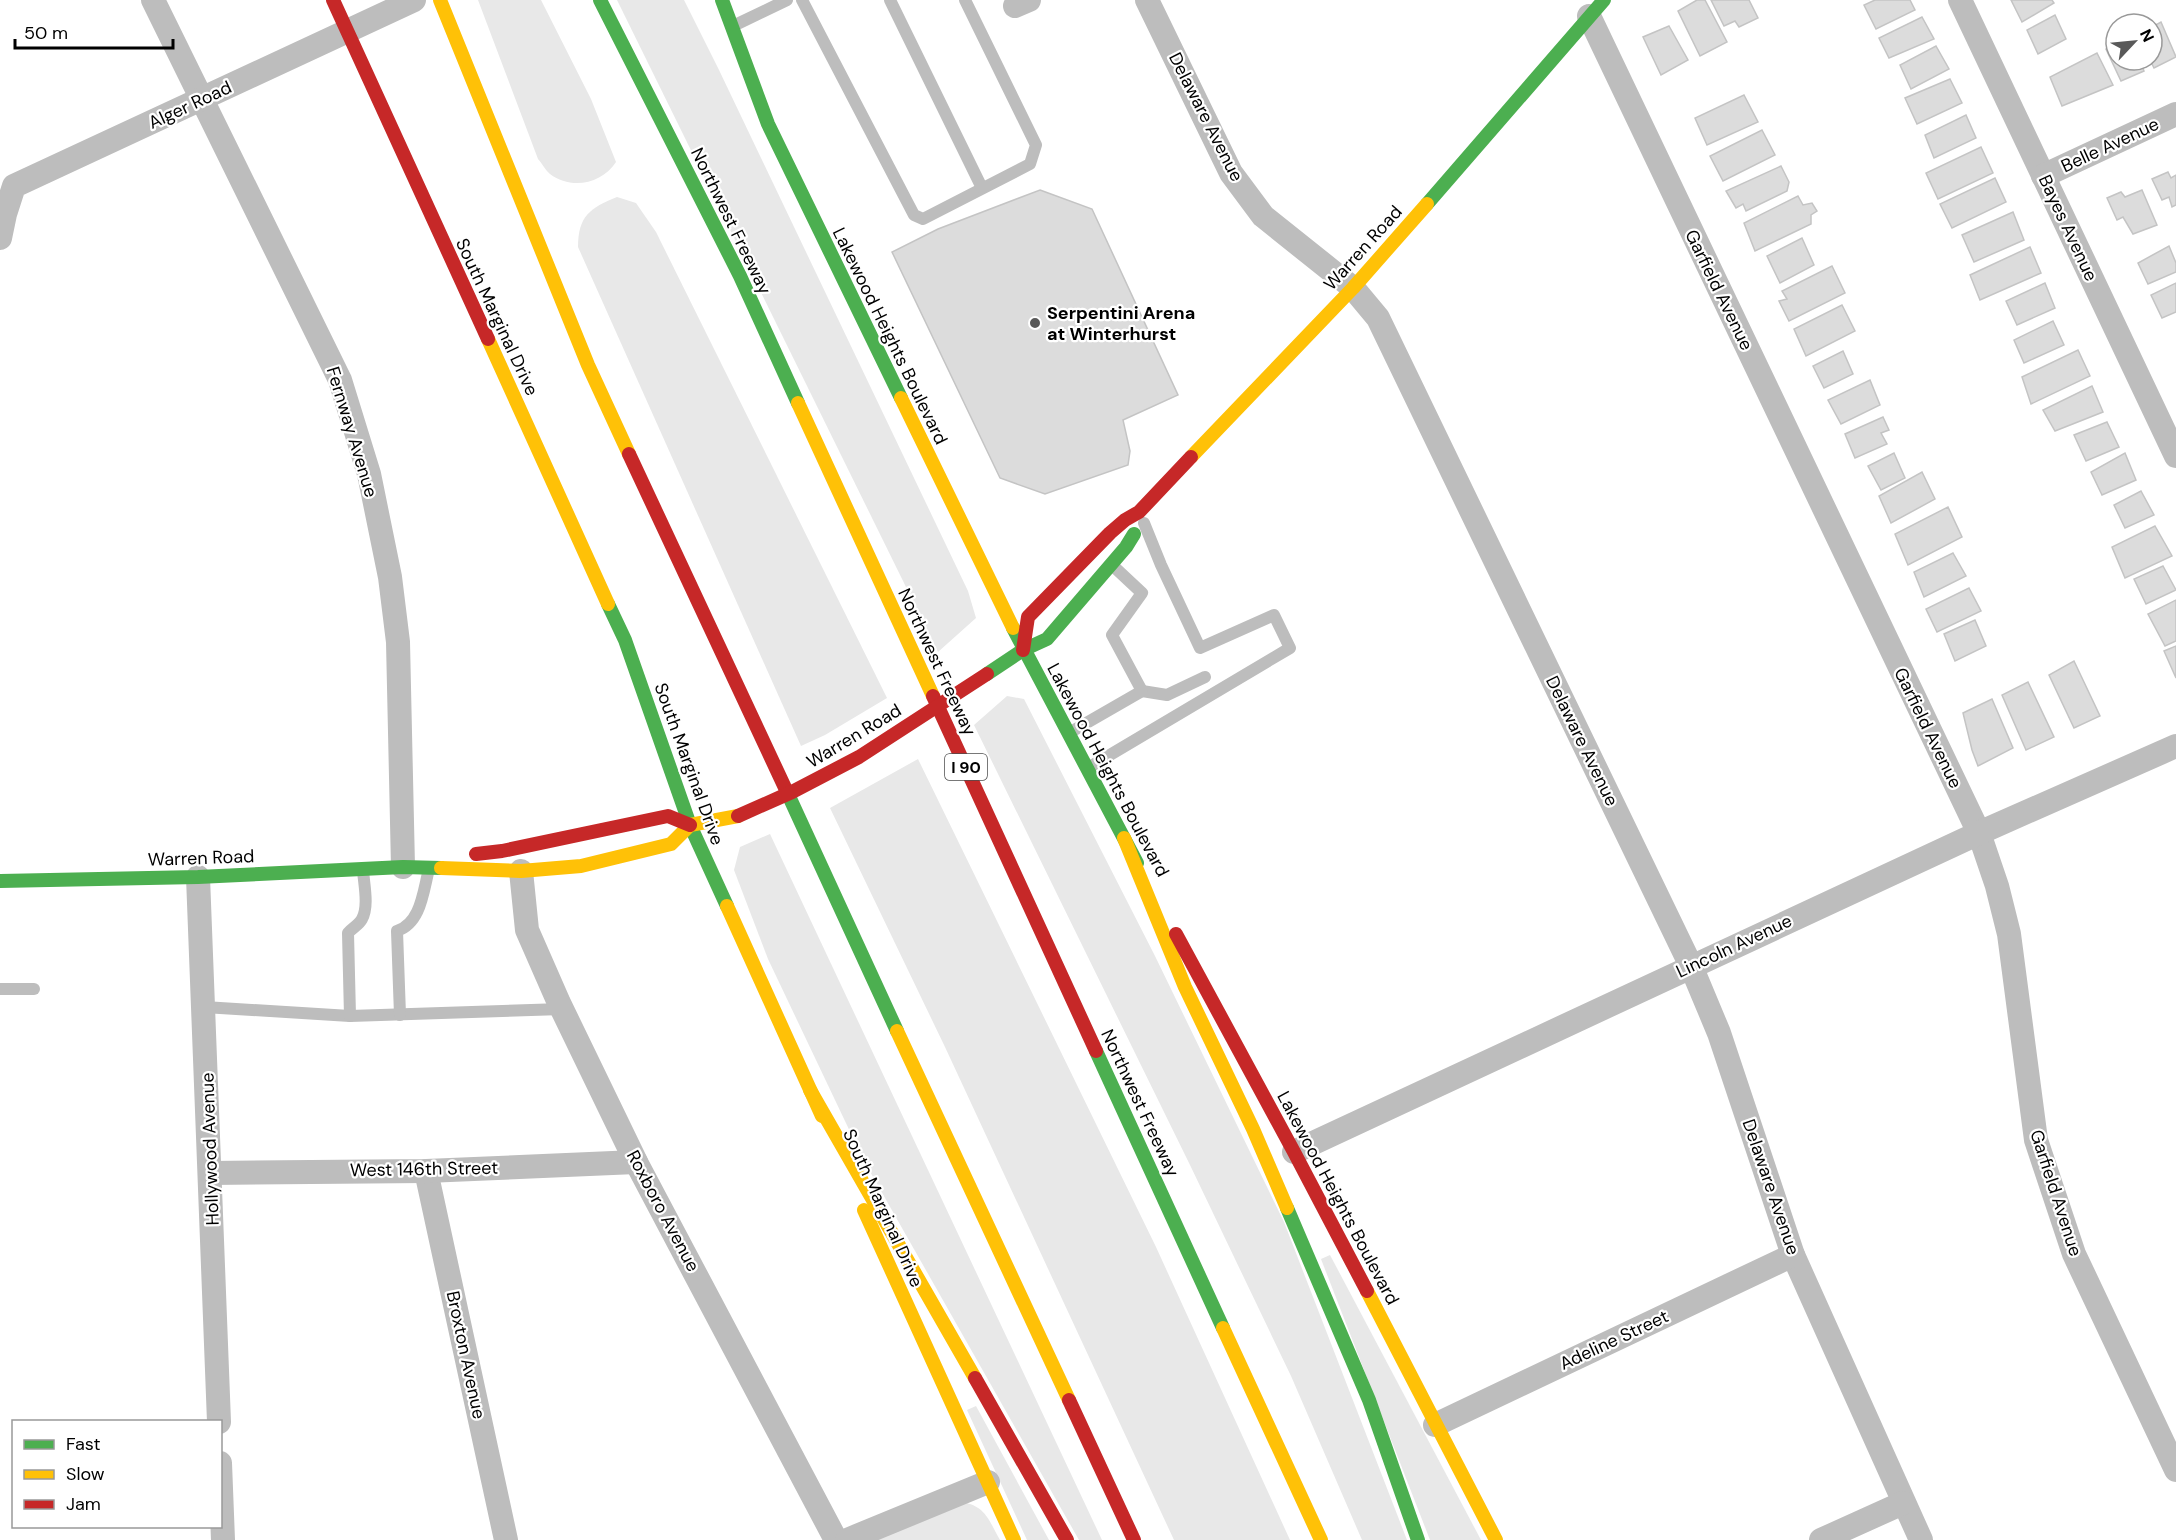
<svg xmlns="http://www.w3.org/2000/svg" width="2176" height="1540" viewBox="0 0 2176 1540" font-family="'DM Sans',sans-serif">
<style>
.green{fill:#e8e8e8}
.building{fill:#dcdcdc;stroke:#c4c4c4;stroke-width:1.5}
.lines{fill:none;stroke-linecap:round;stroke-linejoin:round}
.lane{stroke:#bdbdbd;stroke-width:12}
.street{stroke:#bdbdbd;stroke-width:24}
.fast{stroke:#4caf50;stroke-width:14}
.slow{stroke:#ffc107;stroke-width:14}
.jam{stroke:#c62828;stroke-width:14}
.jam-bridge{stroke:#c62828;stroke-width:14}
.poi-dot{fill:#595959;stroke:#fff;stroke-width:2}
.labels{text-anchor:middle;stroke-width:4.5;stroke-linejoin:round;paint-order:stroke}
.shield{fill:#fff;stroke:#4c4c4c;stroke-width:1.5}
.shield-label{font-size:16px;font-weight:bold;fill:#000}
.street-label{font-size:18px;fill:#000;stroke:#fff}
.poi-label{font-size:18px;font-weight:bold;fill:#000;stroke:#fff;text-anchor:start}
</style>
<rect width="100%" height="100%" fill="#fff"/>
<g class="green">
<path d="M 478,0 L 541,0 L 591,99 L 616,162 C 602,184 571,190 550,174 C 545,170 542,163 538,159 Z"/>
<path d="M 617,0 L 684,0 L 719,70 L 968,591 L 976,618 L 938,652 Z"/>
<path d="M 617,197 L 636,203 L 656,232 L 887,698 L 825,735 L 801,746 L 578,247 C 578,216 590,208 617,197 Z"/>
<path d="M 1007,696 L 1024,699 L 1155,956 L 1284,1222 L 1407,1540 L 1362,1540 L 1291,1376 L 1190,1165 L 974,725 Z"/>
<path d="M 918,759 L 1156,1247 L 1290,1540 L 1174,1540 L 945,1047 L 830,808 Z"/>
<path d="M 770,834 L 1102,1540 L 1079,1540 L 864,1161 L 768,959 L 734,870 L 740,847 Z"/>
<path d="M 1330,1255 L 1481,1540 L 1430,1540 L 1321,1259 Z"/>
<path d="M 976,1406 L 1049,1540 L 1027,1540 L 967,1410 Z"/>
<path d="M 962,1502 C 986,1506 989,1521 1000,1540 L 877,1540 Z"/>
</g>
<g class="building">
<path d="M 1697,0 L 1705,0 L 1727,42 L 1700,56 L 1678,11 Z"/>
<path d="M 1711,0 L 1749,0 L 1758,18 L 1739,27 L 1735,21 L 1724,26 Z"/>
<path d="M 1875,0 L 1910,0 L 1915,10 L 1876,29 L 1864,5 Z"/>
<path d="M 2011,0 L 2052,0 L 2054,3 L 2022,22 Z"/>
<path d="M 2055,15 L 2066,39 L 2038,54 L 2027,30 Z"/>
<path d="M 1922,17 L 1934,39 L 1889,58 L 1879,38 Z"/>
<path d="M 2161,22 L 2176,57 L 2154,68 L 2150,60 L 2152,60 L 2152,27 Z"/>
<path d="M 1669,26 L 1688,60 L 1661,75 L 1643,37 Z"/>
<path d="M 2116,44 L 2116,60 L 2140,60 L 2144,71 L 2121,81 L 2106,49 Z"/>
<path d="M 1936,46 L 1949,69 L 1911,89 L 1900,65 Z"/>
<path d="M 2097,53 L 2113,85 L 2062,106 L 2050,77 Z"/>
<path d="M 1950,79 L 1962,103 L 1917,124 L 1905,98 Z"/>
<path d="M 1744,95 L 1758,122 L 1707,145 L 1695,118 Z"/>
<path d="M 1966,115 L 1976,138 L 1934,158 L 1925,135 Z"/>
<path d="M 1762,130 L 1775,155 L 1723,181 L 1710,156 Z"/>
<path d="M 1981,147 L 1993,173 L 1938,199 L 1926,173 Z"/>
<path d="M 1781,166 L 1789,182 L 1787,191 L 1746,211 L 1743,204 L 1736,208 L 1726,191 Z"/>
<path d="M 2168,172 L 2171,178 L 2176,175 L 2176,205 L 2172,207 L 2169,197 L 2162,200 L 2152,179 Z"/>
<path d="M 1995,178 L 2006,202 L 1952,228 L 1940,204 Z"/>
<path d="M 1040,190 L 1092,209 L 1178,395 L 1123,420 L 1130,451 L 1128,465 L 1045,494 L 1000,478 L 892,252 L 938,229 Z"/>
<path d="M 2142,190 L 2157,225 L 2133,234 L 2123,217 L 2117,220 L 2107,198 L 2121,192 L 2125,197 Z"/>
<path d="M 1798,196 L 1803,205 L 1812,203 L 1817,211 L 1811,215 L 1811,224 L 1755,251 L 1744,223 Z"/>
<path d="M 2013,212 L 2024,240 L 1974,262 L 1962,235 Z"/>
<path d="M 1802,238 L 1814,265 L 1780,283 L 1767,256 Z"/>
<path d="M 2169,246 L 2176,263 L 2176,272 L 2148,284 L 2138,263 Z"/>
<path d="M 2030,247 L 2041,273 L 1980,300 L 1970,275 Z"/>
<path d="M 1832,266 L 1845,293 L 1789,321 L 1779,301 L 1787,299 L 1782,291 Z"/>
<path d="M 2045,283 L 2055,308 L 2017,325 L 2006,301 Z"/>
<path d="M 2176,283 L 2176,312 L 2162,318 L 2151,295 Z"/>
<path d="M 1842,305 L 1855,331 L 1806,356 L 1794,329 Z"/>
<path d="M 2053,321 L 2064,345 L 2024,363 L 2014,340 Z"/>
<path d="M 2078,350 L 2090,376 L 2031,404 L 2022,377 Z"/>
<path d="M 1843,351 L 1853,374 L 1824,388 L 1813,366 Z"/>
<path d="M 1870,380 L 1880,405 L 1841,424 L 1828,400 Z"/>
<path d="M 2092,386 L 2103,412 L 2055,431 L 2043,410 Z"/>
<path d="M 1883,417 L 1889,430 L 1881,433 L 1887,444 L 1855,458 L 1845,434 Z"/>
<path d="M 2107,422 L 2119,447 L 2086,461 L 2074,435 Z"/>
<path d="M 1894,453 L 1905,478 L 1881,490 L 1868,466 Z"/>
<path d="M 2125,453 L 2136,480 L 2102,495 L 2091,472 Z"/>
<path d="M 1922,472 L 1935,499 L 1891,523 L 1879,496 Z"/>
<path d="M 2141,491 L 2154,515 L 2125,528 L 2114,505 Z"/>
<path d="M 1948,507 L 1962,537 L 1908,565 L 1895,534 Z"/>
<path d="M 2155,526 L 2172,556 L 2125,578 L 2112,547 Z"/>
<path d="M 1953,553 L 1966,576 L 1924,597 L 1914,572 Z"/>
<path d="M 2163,566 L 2176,590 L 2146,604 L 2134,579 Z"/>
<path d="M 1969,588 L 1981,611 L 1937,632 L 1926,609 Z"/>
<path d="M 2176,600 L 2176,641 L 2165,646 L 2148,614 Z"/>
<path d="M 1975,620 L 1986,646 L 1955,661 L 1944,634 Z"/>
<path d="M 2176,646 L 2176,678 L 2164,651 Z"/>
<path d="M 2074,661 L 2100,716 L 2074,728 L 2049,675 Z"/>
<path d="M 2028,682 L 2054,737 L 2026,750 L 2002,695 Z"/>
<path d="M 1992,699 L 2013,748 L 1978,766 L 1972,750 L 1963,713 Z"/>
</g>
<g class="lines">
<g class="lane">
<path d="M 802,0 L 914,215 L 923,219 L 1030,164 L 1036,145 L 965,0"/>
<path d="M 890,0 L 982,188"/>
<path d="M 733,26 L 787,0"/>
<path d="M 1142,691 L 1167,695 L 1205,677"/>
<path d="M 1069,733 L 1142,691 L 1112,635 L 1142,593 L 1111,564"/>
<path d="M 1088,768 L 1290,648 L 1274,615 L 1200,648 L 1161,565 L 1144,523"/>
<path d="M 0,989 L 34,989"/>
<path d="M 204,1007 L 350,1016 L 562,1009"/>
<path d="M 400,1015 L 397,931 C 421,923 423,892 429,869"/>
<path d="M 350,1016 L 348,933 C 352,928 359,925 362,919 C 369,906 364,885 363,870"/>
</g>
<g class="street">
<path d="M 153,0 L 340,380 L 369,474 L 390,577 L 398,642 L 403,867"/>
<path d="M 1147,0 L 1231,173 L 1263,216 L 1353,288 L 1378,318 L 1691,966 L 1719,1033 L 1793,1255 L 1921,1540"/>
<path d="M 1960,0 L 2176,456"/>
<path d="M 1015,6 L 1029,0"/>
<path d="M 1589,16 L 1979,833 L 1997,886 L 2009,934 L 2036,1140 L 2074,1254 L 2176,1470"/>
<path d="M 2043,176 L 2176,114"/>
<path d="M 0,238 L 5,214 L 14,186 L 414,0"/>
<path d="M 521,871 L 527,930 L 559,1003 L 636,1162 L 836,1540"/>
<path d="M 198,877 L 219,1422"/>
<path d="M 1294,1152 L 1979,833 L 2176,746"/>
<path d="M 426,1171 L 506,1540"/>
<path d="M 211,1173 L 426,1171 L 636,1162"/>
<path d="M 1435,1425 L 1793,1255"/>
<path d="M 220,1463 L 223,1540"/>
<path d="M 847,1540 L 988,1482"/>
<path d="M 1821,1540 L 1903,1503"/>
</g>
<g class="fast">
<path d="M 600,0 L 740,276 L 798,403"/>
<path d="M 722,0 L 768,124 L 901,398"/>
<path d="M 1427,204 L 1604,0"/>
<path d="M 608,604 L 625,640 L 690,825 L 727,906"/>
<path d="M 1013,628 L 1137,863"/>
<path d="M 987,674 L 1023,650 L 1047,639 L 1126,547 L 1134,534"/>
<path d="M 787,792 L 897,1031"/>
<path d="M 0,881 L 198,877 L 403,867 L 441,868"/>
<path d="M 1096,1051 L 1223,1328"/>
<path d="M 1287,1208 L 1369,1400 L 1418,1540"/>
</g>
<g class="slow">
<path d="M 440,0 L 588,365 L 629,454"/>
<path d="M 488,339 L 608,604"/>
<path d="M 901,398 L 1013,628"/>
<path d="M 798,403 L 933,696"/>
<path d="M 1191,457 L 1353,288 L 1427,204"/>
<path d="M 1124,838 L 1185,987 L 1253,1129 L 1287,1208"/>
<path d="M 441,868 L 521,871 L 581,866 L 671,844 L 690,825 L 738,816"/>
<path d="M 727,906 L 822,1116"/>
<path d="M 897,1031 L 1069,1400"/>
<path d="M 810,1090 L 975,1378"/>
<path d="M 864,1210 L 1014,1540"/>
<path d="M 1367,1291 L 1496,1540"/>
<path d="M 1223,1328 L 1321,1540"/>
</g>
<g class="jam">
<path d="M 333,0 L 488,339"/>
<path d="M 629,454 L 787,792"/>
<path d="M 1023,650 L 1028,617 L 1110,533 L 1125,520 L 1139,512 L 1191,457"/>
<path d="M 933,696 L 1096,1051"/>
<path d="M 476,854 L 502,851 L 668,816 L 690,825"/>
<path d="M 1176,934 L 1294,1152 L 1367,1291"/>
<path d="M 975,1378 L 1067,1540"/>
<path d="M 1069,1400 L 1134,1540"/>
</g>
<path class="jam-bridge" d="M 738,816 L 792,792 L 859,757 L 987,674"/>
</g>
<circle class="poi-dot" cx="1035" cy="323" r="6"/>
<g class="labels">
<rect class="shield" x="945" y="754" width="42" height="26" rx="4.5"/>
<g class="shield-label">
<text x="966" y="773">I 90</text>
</g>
<g class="street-label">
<text transform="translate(190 105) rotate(-25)" y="6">Alger Road</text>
<text transform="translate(1206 117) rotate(63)" y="6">Delaware Avenue</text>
<text transform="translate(2110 145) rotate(-25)" y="6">Belle Avenue</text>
<text transform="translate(731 221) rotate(64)" y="6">Northwest Freeway</text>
<text transform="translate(2068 228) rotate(65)" y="6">Bayes Avenue</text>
<text transform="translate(1363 248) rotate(-48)" y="6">Warren Road</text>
<text transform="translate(1719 290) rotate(64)" y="6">Garfield Avenue</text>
<text transform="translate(497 317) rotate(65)" y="6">South Marginal Drive</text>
<text transform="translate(890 336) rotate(64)" y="6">Lakewood Heights Boulevard</text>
<text transform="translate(352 432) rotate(73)" y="6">Fernway Avenue</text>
<text transform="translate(937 662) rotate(65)" y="6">Northwest Freeway</text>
<text transform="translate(1928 728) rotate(64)" y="6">Garfield Avenue</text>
<text transform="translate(854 736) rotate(-31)" y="6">Warren Road</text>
<text transform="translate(1582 741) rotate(64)" y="6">Delaware Avenue</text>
<text transform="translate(689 764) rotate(70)" y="6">South Marginal Drive</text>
<text transform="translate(1108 770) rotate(62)" y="6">Lakewood Heights Boulevard</text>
<text transform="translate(201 858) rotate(-2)" y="6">Warren Road</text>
<text transform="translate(1734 946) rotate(-25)" y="6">Lincoln Avenue</text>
<text transform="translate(1140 1103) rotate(65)" y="6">Northwest Freeway</text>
<text transform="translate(210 1149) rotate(-92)" y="6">Hollywood Avenue</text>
<text transform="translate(424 1169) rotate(-1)" y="6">West 146th Street</text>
<text transform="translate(1771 1187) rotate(71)" y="6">Delaware Avenue</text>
<text transform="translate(2056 1193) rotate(72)" y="6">Garfield Avenue</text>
<text transform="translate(1338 1198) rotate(62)" y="6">Lakewood Heights Boulevard</text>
<text transform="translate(883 1208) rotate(66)" y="6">South Marginal Drive</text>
<text transform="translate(663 1211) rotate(62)" y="6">Roxboro Avenue</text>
<text transform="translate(1614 1340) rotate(-25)" y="6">Adeline Street</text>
<text transform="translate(466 1355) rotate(78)" y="6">Broxton Avenue</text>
</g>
<g class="poi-label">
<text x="1047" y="319">Serpentini Arena<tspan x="1047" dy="21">at Winterhurst</tspan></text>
</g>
</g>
<rect x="12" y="1420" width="210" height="108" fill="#ffffff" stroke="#999999" stroke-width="1.5"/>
<rect x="24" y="1440" width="30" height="9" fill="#4caf50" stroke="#999999" stroke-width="1.5"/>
<text x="66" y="1450" font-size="18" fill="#000000">Fast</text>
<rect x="24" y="1470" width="30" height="9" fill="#ffc107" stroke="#999999" stroke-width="1.5"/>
<text x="66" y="1480" font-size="18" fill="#000000">Slow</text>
<rect x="24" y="1500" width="30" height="9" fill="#c62828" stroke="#999999" stroke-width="1.5"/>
<text x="66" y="1510" font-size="18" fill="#000000">Jam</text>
<g transform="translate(2134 42) rotate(64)"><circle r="28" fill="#ffffff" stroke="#999999" stroke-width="1.5"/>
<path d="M0-4.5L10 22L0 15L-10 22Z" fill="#595959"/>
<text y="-9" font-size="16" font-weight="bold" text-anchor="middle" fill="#000000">N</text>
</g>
<path d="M15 39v9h158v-9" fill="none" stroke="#000000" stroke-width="3"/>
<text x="24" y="39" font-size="18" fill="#000000" stroke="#ffffff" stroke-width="4.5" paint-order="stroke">50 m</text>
</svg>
